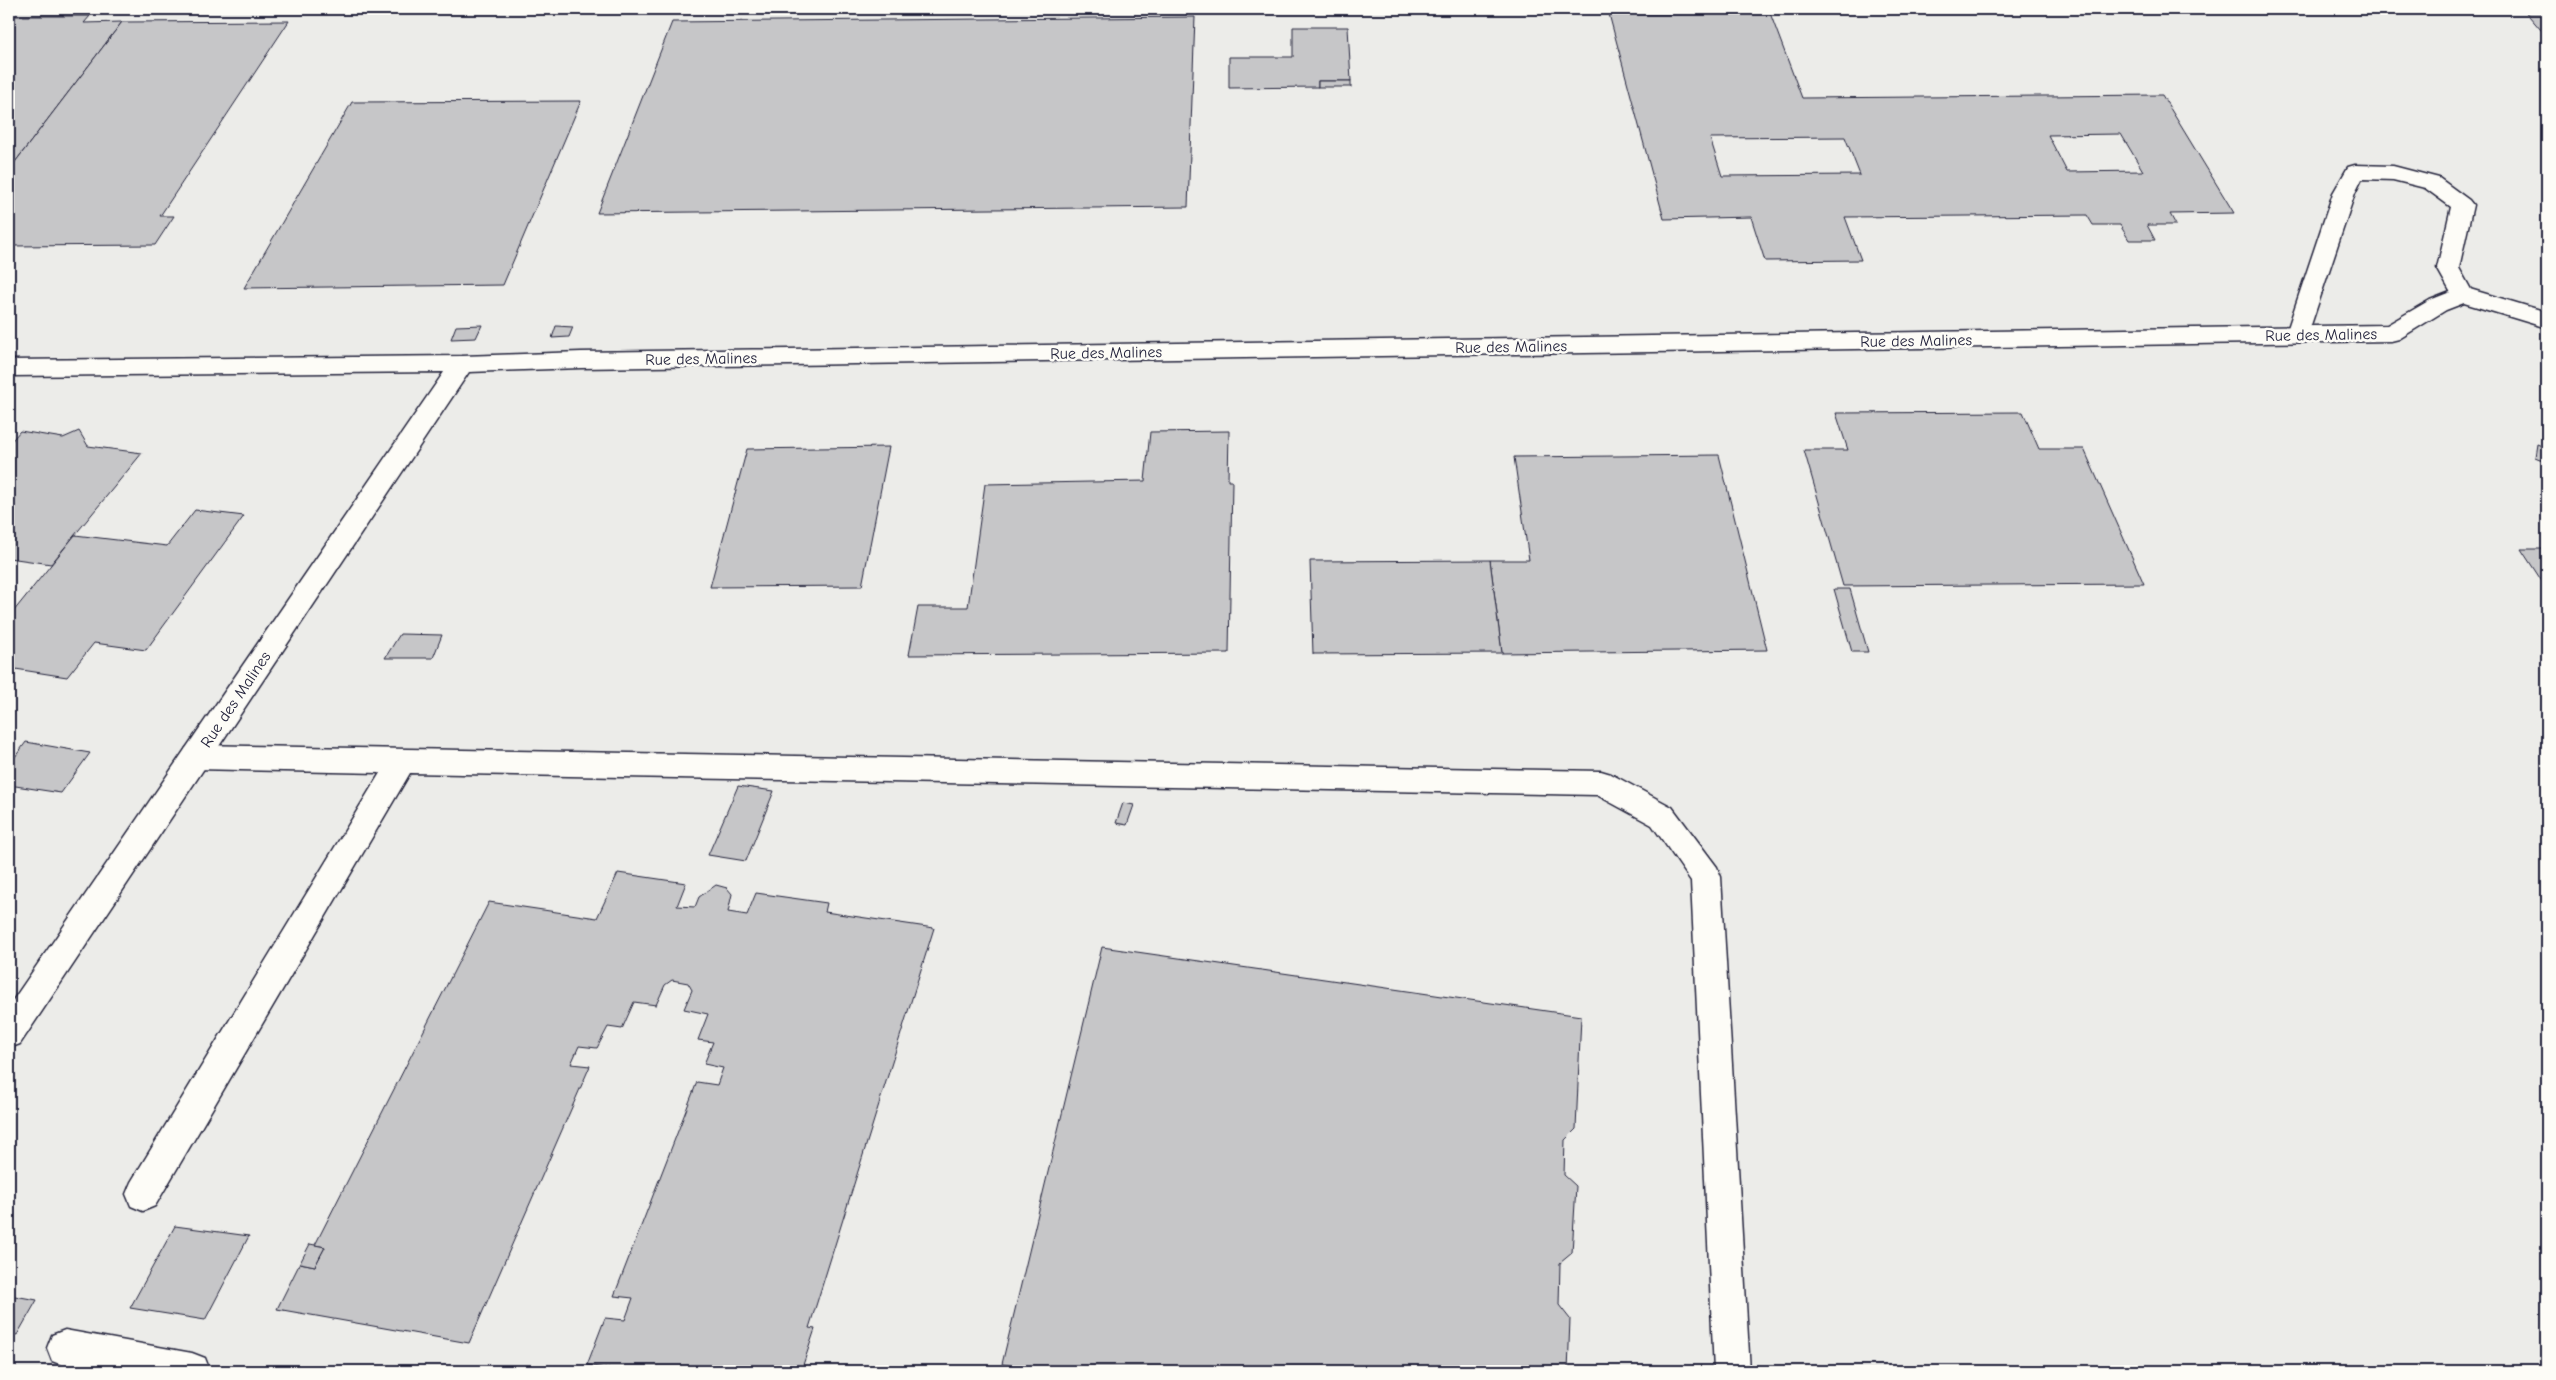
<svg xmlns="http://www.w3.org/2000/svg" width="2556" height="1380" viewBox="0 0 2556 1380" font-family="'Comic Neue',sans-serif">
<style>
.built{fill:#ecece9}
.building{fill:#c6c6c8;stroke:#22223b;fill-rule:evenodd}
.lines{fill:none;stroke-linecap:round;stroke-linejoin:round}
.service-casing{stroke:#22223b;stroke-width:3}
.minor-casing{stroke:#22223b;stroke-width:3}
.service{fill:#fdfcf7;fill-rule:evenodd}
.minor{fill:#fdfcf7;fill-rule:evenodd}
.labels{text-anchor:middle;stroke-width:5;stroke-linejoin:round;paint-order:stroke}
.street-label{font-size:16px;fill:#22223b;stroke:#fdfcf7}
</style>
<rect width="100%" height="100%" fill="#fdfcf7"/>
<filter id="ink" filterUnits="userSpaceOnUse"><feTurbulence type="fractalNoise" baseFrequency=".02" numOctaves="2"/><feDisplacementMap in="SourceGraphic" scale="10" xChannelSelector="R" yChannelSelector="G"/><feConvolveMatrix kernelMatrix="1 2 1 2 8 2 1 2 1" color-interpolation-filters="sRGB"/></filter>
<g filter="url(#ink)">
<rect class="built" x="9" y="9" width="2538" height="1362"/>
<g class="building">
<path d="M 2523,9 L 2547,9 L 2547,37 Z"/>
<path d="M 1770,13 L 1802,98 L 2162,95 L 2234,213 L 2170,214 L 2176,225 L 2147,225 L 2155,240 L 2129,240 L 2120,225 L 2093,225 L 2087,215 L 1845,217 L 1861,260 L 1765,261 L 1751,217 L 1664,219 L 1609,14 ZM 2121,134 L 2143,171 L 2067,172 L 2048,135 ZM 1845,137 L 1860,175 L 1722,176 L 1710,138 Z"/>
<path d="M 9,16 L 90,16 L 84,23 L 122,22 L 9,170 Z"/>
<path d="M 1195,17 L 1188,207 L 597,213 L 672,22 Z"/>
<path d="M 289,21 L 160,216 L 174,216 L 155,245 L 9,246 L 9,170 L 122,22 Z"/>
<path d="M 1293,27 L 1348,27 L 1351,81 L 1318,81 L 1318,87 L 1229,88 L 1229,57 L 1293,57 Z"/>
<rect x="1318" y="81" width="33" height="6"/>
<path d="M 581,101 L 503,285 L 244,288 L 352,102 Z"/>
<path d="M 482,325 L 476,338 L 451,339 L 456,326 Z"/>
<path d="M 556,326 L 573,327 L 569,337 L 552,338 Z"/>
<path d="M 2023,412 L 2039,449 L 2084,449 L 2144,584 L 1843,586 L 1804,450 L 1848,450 L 1836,413 Z"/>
<path d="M 20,431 L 63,438 L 79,431 L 88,446 L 142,453 L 51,564 L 9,558 L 9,444 Z"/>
<path d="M 1229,431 L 1228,481 L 1232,481 L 1229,653 L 909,655 L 918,607 L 968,607 L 985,484 L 1145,481 L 1150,432 Z"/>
<path d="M 2537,444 L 2547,448 L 2547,462 L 2535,457 Z"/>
<path d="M 889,447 L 862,586 L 710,587 L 747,449 Z"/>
<path d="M 1719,455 L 1767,650 L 1502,653 L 1490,560 L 1529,560 L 1514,457 Z"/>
<path d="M 195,510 L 244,516 L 146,650 L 94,643 L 67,677 L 9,668 L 9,617 L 75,535 L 167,546 Z"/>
<path d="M 2521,549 L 2547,549 L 2547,589 Z"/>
<path d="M 1490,560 L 1502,653 L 1313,654 L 1310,561 Z"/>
<path d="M 1834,589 L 1850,589 L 1868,652 L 1852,652 Z"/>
<path d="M 400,634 L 442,635 L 433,658 L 385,658 Z"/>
<path d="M 26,742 L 90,753 L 61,793 L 9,785 L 9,765 Z"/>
<path d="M 738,786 L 774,791 L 746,861 L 708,855 Z"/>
<path d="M 1123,803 L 1134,805 L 1127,825 L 1116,823 Z"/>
<path d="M 618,873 L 686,883 L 677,906 L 695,907 L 699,897 L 716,885 L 727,888 L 732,894 L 728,912 L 747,915 L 756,893 L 827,903 L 825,912 L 934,928 L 809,1328 L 815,1329 L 801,1371 L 620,1371 L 587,1365 L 605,1318 L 625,1320 L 633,1298 L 614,1296 L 697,1082 L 717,1085 L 723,1068 L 704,1064 L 713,1042 L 698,1040 L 708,1014 L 684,1009 L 692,990 L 688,983 L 672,980 L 665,985 L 656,1005 L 634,1002 L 622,1029 L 608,1027 L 597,1048 L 579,1046 L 571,1064 L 590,1066 L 469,1343 L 277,1309 L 300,1263 L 315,1266 L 325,1247 L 315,1245 L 489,902 L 597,918 Z"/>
<path d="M 1102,947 L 1581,1016 L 1576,1129 L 1565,1140 L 1564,1175 L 1576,1186 L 1572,1253 L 1560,1263 L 1559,1305 L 1570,1319 L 1568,1371 L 1042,1371 L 1002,1364 Z"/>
<path d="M 175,1226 L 249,1236 L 205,1320 L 130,1308 Z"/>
<path d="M 310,1244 L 325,1247 L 315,1266 L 300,1263 Z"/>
<path d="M 9,1295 L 37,1300 L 17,1335 L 9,1333 Z"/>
</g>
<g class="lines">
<defs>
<g id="service">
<path d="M 2355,165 L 2393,166 L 2439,178 L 2469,200 L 2473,205 L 2459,268 L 2474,295 L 2471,300 L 2463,303 L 2455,300 L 2437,268 L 2451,207 L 2425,188 L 2393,180 L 2362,179 L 2355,193 L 2308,334 L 2305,340 L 2297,342 L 2289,340 L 2286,334 L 2333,193 L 2348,167 Z"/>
<path d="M 196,745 L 1601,771 L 1611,774 L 1672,807 L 1717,867 L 1721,877 L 1750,1371 L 1714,1371 L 1691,881 L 1652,825 L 1597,795 L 410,773 L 155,1206 L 143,1211 L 131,1206 L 126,1194 L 131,1182 L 380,773 L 196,769 L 186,766 L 182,757 L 186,748 Z"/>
<path d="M 65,1330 L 192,1353 L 205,1358 L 210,1371 L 94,1371 L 65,1366 L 52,1361 L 47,1348 L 52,1335 Z"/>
</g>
<path id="minor" d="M 2463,287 L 2547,312 L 2547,328 L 2464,303 L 2446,310 L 2399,339 L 2391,341 L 581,368 L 469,372 L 20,1044 L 9,1048 L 9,1006 L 444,372 L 9,376 L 9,360 L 462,356 L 581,352 L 2387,325 L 2430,300 Z"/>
</defs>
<use href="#service" class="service-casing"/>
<use href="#minor" class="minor-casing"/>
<use href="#service" class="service"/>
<use href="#minor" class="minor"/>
</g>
</g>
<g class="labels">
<g class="street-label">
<text transform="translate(2321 334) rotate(-1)" y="6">Rue des Malines</text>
<text transform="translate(1916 340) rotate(-1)" y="6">Rue des Malines</text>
<text transform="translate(1511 346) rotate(-1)" y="6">Rue des Malines</text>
<text transform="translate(1106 352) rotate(-1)" y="6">Rue des Malines</text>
<text transform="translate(701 358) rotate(-1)" y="6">Rue des Malines</text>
<text transform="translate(235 699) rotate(-56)" y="6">Rue des Malines</text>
</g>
</g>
<rect width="2556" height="1380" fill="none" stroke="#fdfcf7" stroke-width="30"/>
<rect x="15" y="15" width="2526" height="1350" fill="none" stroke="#22223b" stroke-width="2" filter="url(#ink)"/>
</svg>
